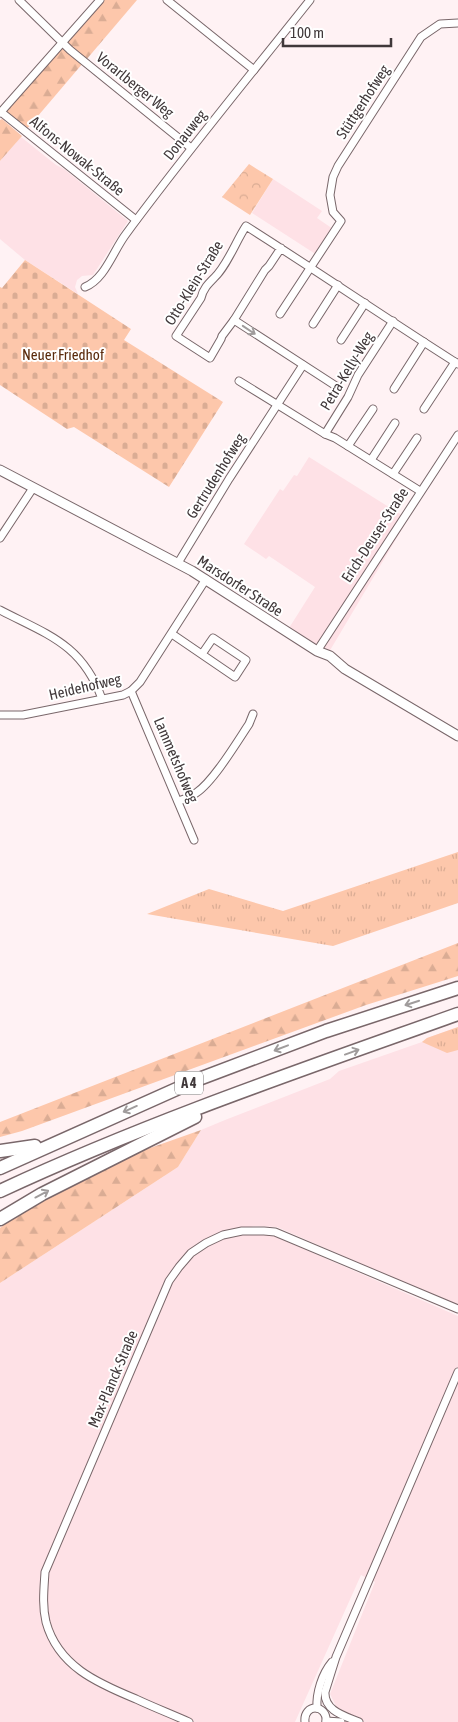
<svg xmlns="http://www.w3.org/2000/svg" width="458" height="1722" viewBox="0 0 458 1722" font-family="'Asap Condensed',sans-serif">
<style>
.built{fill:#fee1e6}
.grass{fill:url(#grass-tufts)}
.forest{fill:url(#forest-firs)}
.cemetery{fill:url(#cemetery-stones)}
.park{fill:url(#park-crowns)}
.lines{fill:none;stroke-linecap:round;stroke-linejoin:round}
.minor-casing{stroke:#79676a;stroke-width:9}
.tertiary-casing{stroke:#79676a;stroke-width:11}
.motorway-casing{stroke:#79676a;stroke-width:15}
.minor{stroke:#fff;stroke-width:7}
.tertiary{stroke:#fff;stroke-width:9}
.motorway{stroke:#fff;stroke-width:12}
.oneway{stroke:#a09c9c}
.labels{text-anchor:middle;stroke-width:4;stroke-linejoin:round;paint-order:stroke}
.shield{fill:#fff;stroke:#797475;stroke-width:1}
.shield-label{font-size:14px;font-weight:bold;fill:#40383a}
.street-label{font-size:15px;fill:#40383a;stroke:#fff}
.park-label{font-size:15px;fill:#5a2a0b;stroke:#fff}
</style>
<defs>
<pattern id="grass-tufts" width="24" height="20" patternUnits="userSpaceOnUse" patternTransform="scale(1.25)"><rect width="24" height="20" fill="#fdc7ab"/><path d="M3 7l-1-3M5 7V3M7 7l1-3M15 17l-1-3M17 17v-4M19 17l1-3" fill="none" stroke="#daac94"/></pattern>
<pattern id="forest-firs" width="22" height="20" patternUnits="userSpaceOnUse" patternTransform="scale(1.25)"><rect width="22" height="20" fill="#fdc7ab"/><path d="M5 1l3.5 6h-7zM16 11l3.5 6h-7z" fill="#daac94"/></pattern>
<pattern id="cemetery-stones" width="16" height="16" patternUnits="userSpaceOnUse" patternTransform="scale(1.25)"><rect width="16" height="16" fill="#fdc7ab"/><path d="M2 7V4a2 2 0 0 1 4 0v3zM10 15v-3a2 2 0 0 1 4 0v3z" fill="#daac94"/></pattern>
<pattern id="park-crowns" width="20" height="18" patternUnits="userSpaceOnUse" patternTransform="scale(1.25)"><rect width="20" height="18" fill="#fdc7ab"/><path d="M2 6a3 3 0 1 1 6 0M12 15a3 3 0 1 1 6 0" fill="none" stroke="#daac94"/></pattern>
</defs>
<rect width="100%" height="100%" fill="#fff2f4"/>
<g class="built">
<path d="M 21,137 L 56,165 L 64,169 L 128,221 L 93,275 L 82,276 L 77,280 L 75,287 L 78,294 L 25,260 L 0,239 L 0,161 Z"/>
<path d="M 273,179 L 322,211 L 317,218 L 333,229 L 317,255 L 252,213 Z"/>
<path d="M 309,457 L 408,519 L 329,652 L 289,628 L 315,587 L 269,556 L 266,559 L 244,544 L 280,489 L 283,491 L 294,475 L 297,476 Z"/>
<path d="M 458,1027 L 458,1306 L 277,1227 L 251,1226 L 458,1316 L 458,1722 L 339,1722 L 337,1708 L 330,1694 L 375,1582 L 361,1575 L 295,1722 L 0,1722 L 0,1283 L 178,1167 L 201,1130 L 225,1120 L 330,1079 L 339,1071 L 422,1042 L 427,1038 Z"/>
</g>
<g class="grass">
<path d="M 458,852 L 458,903 L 333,946 L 147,914 L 209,889 L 283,911 Z"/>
<path d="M 458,1027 L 458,1050 L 447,1053 L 422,1042 L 427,1038 Z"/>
</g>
<g class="forest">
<path d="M 104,0 L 137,0 L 86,60 L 66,43 Z"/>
<path d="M 63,46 L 83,63 L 26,130 L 4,112 Z"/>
<path d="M 2,119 L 22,136 L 0,161 L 0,120 Z"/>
<path d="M 458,943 L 458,976 L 366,1005 L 22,1131 L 0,1137 L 0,1122 Z"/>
<path d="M 201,1130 L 178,1167 L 0,1283 L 0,1228 L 7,1222 L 60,1190 L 119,1159 Z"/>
</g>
<path class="cemetery" d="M 25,260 L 131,329 L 124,340 L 223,402 L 169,487 L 74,427 L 67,429 L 0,385 L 0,287 L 2,288 Z"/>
<path class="park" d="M 249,164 L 273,179 L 250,215 L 222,197 Z"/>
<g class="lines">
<defs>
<g id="minor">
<path d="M 19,0 L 70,50 L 191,148"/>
<path d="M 167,0 L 254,70"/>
<path d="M 1,112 L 136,220"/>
<path d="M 0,113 L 100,0"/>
<path d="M 281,248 L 269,266 L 265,270 L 234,320 L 222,336 L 221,339 L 210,358 L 176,336 L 201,298 C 203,289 208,284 214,278 C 227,266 236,241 246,226 C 317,271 387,319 458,364"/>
<path d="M 85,287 C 105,279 113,251 126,234 C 185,154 248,78 310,0"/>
<path d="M 280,314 L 341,221 L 333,212 L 330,195 L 333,177 L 338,166 L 421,37 L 440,24 L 458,23"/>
<path d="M 234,320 L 339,388"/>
<path d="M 313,324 L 338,285"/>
<path d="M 341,340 L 365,303"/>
<path d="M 239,381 L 325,434 L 335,438 L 420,491"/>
<path d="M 394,389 L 424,342"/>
<path d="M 424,409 L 455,362"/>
<path d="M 325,434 L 348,397 L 358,375 L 393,321"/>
<path d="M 348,446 L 373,409"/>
<path d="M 371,460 L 395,423"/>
<path d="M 393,474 L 417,438"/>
<path d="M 0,538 L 33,488"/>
<path d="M 178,563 L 229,479 L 303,365"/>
<path d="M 0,610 C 48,635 82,644 102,699"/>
<path d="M 172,634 L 235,677 L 246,660 L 213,638 L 202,654"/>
<path d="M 317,651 L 458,435"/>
<path d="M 131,691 L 194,840"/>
<path d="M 0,715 L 23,715 L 123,695 L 131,691 L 140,682 L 206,579"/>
<path d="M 178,801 C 185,799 190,798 196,793 C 213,782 237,742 249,724 L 253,714"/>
<path d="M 317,1708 C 316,1693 322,1674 332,1662"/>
<path d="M 326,1721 L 341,1722"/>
<path d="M 189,1722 C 171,1714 153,1707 136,1699 C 97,1683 58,1666 46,1622 C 42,1605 44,1589 45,1572 L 169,1281 L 179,1267 L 191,1253 L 206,1243 L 223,1235 L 242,1231 L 264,1231 L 275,1232 L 458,1309"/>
<path d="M 305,1722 C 303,1703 328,1704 326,1722"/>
<path d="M 359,1722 C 345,1716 324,1711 325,1692 L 336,1657 L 458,1372"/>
</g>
<path id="tertiary" d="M 0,470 L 192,571 L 317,651 L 330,656 L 345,669 L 458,736"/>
<g id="motorway">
<path d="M 0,1151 L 35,1146"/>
<path d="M 0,1168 L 199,1079 L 326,1031 L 458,988"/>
<path d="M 0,1191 C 148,1122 304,1069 458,1014"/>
<path d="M 0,1219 L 42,1194 L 195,1117"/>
</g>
</defs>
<use href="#minor" class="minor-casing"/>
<use href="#tertiary" class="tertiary-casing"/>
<use href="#motorway" class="motorway-casing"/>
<use href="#minor" class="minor"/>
<use href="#tertiary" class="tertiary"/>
<use href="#motorway" class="motorway"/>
</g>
<defs><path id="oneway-shaft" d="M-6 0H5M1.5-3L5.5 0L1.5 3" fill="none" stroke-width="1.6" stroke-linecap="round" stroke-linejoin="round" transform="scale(1.25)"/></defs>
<g class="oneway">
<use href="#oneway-shaft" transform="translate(249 330) rotate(34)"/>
<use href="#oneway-shaft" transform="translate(412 1003) rotate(162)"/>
<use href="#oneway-shaft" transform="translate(281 1048) rotate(159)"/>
<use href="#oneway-shaft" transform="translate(352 1052) rotate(-20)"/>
<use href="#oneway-shaft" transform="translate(130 1109) rotate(156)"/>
<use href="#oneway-shaft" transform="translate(42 1194) rotate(-28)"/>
</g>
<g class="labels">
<rect class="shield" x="175" y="1071.5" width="28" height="23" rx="4"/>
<g class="shield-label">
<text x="189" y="1088">A 4</text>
</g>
<g class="street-label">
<text transform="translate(135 85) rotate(39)" y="5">Vorarlberger Weg</text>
<text transform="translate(363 102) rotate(-57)" y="5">Stüttgerhofweg</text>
<text transform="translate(185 135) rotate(-52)" y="5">Donauweg</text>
<text transform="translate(77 156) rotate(39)" y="5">Alfons-Nowak-Straße</text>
<text transform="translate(194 283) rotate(-58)" y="5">Otto-Klein-Straße</text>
<text transform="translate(347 371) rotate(-59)" y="5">Petra-Kelly-Weg</text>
<text transform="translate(216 476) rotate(-58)" y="5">Gertrudenhofweg</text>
<text transform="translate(375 535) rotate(-57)" y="5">Erich-Deuser-Straße</text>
<text transform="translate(240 586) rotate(33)" y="5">Marsdorfer Straße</text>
<text transform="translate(85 687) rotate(-13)" y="5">Heidehofweg</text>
<text transform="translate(176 760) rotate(67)" y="5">Lammetshofweg</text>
<text transform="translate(113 1379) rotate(-67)" y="5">Max-Planck-Straße</text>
</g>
<g class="park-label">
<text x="63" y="360">Neuer Friedhof</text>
</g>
</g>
<path d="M283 38v8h108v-8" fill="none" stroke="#40383a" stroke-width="2.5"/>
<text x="290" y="38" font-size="15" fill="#40383a" stroke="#ffffff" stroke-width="4" paint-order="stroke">100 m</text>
</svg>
